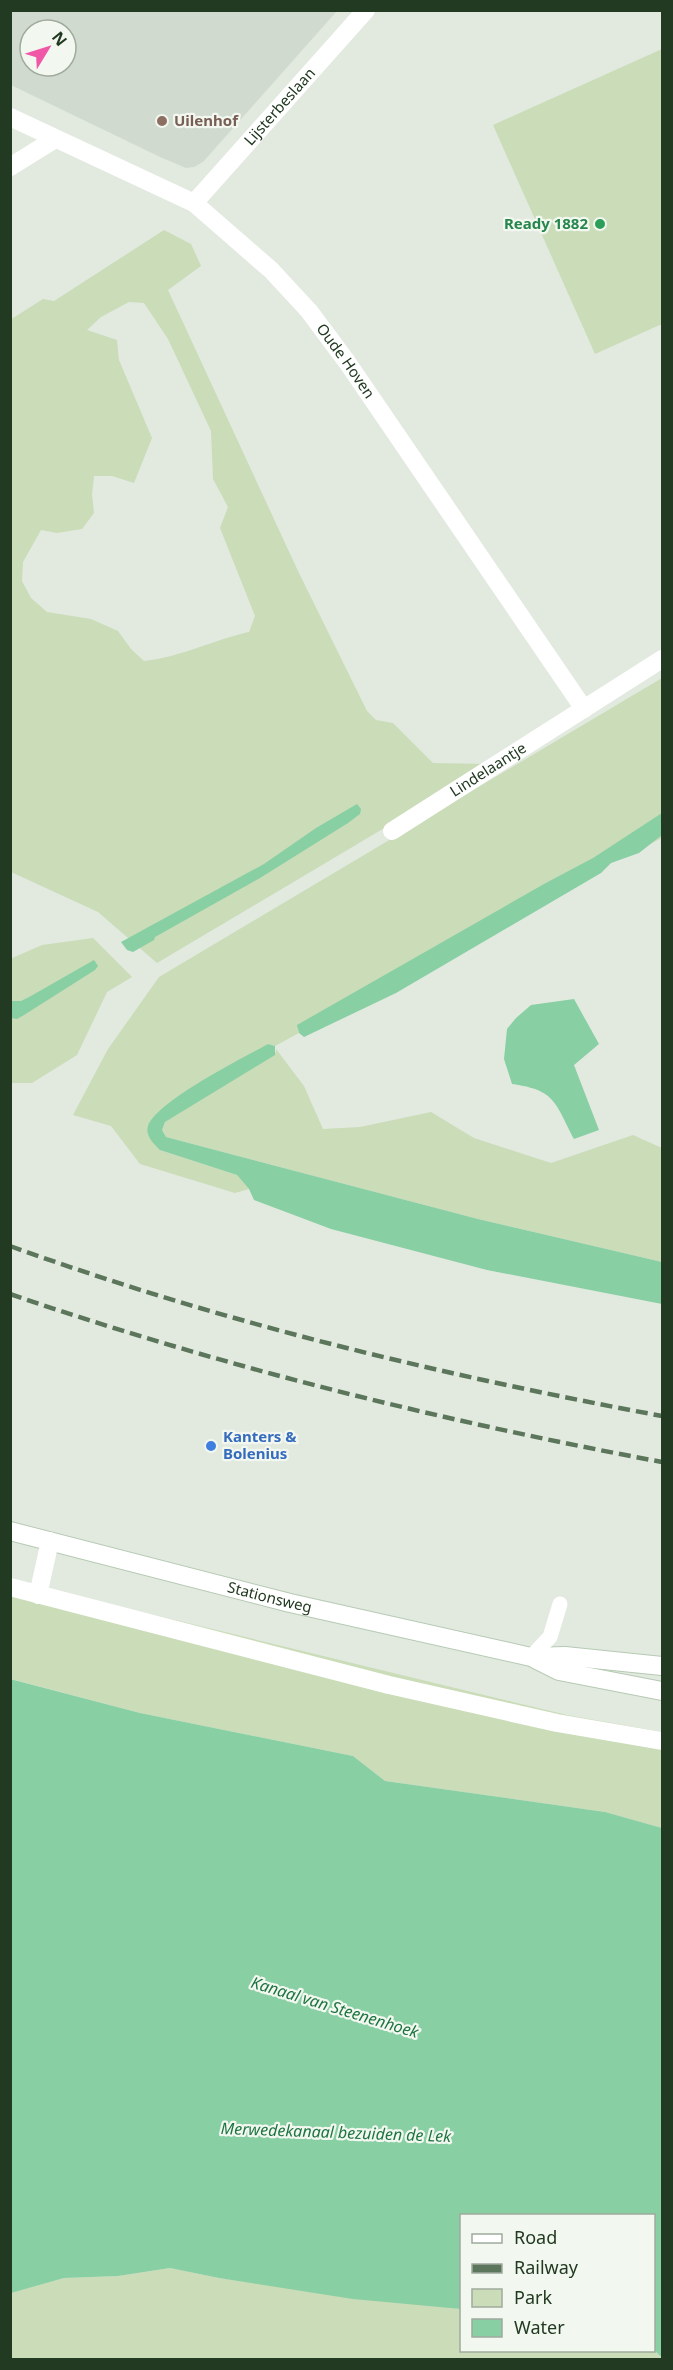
<svg xmlns="http://www.w3.org/2000/svg" width="673" height="2370" viewBox="0 0 673 2370" font-family="'Noto Sans',sans-serif">
<style>
.built{fill:#d1dace;fill-rule:evenodd}
.green{fill:#cadcb8;fill-rule:evenodd}
.water{fill:#88cfa3}
.lines{fill:none;stroke-linecap:round;stroke-linejoin:round}
.secondary-casing{stroke:#b6cab3;stroke-width:20}
.lane{stroke:#fff;stroke-width:15}
.street{stroke:#fff;stroke-width:18}
.secondary{stroke:#fff;stroke-width:18}
.rail{stroke:#5c765b;stroke-width:4.5;stroke-dasharray:12 6;stroke-linecap:butt}
.education-dot{fill:#8d6e63;stroke:#f2f7f0;stroke-width:2}
.leisure-dot{fill:#2e9e5b;stroke:#f2f7f0;stroke-width:2}
.shop-dot{fill:#3f7fe0;stroke:#f2f7f0;stroke-width:2}
.labels{text-anchor:middle;stroke-width:4.5;stroke-linejoin:round;paint-order:stroke}
.street-label{font-size:15px;fill:#223a21;stroke:#f2f7f0}
.education-label{font-size:15px;font-weight:bold;fill:#785e54;stroke:#f2f7f0;text-anchor:start}
.leisure-label{font-size:15px;font-weight:bold;fill:#27864d;stroke:#f2f7f0;text-anchor:end}
.shop-label{font-size:15px;font-weight:bold;fill:#366cbe;stroke:#f2f7f0;text-anchor:start}
.water-label{font-size:16px;font-style:italic;fill:#1c7540;stroke:#f2f7f0}
</style>
<rect width="100%" height="100%" fill="#e2eae0"/>
<path class="built" d="M 10,11 L 11,10 L 337,11 L 203,162 L 194,167 L 186,168 L 160,157 L 11,85 ZM 30,30 L 66,30 L 66,66 L 30,66 Z"/>
<g class="green">
<path d="M 662,49 L 662,324 L 595,354 L 493,125 Z"/>
<path d="M 164,230 L 191,244 L 201,266 L 168,290 L 298,571 L 367,711 L 376,720 L 393,723 L 433,763 L 492,764 L 157,963 L 98,912 L 11,872 L 10,320 L 43,299 L 54,301 ZM 129,302 L 144,303 L 168,339 L 211,431 L 213,479 L 228,507 L 220,528 L 255,616 L 249,632 C 213,640 181,657 144,661 L 131,649 L 118,631 L 91,619 L 47,612 L 31,598 L 22,581 L 23,562 L 41,530 L 57,533 L 82,529 L 94,513 L 92,494 L 94,476 L 112,476 L 134,483 L 152,438 L 119,360 L 117,340 L 87,330 L 101,317 Z"/>
<path d="M 662,678 L 662,838 L 500,918 L 298,1029 L 299,1033 L 275,1046 L 268,1044 L 155,1117 L 160,1150 L 237,1175 L 249,1189 L 235,1193 L 140,1164 L 111,1126 L 73,1115 L 108,1049 L 159,977 Z"/>
<path d="M 93,938 L 132,977 L 107,992 L 77,1055 L 32,1083 L 11,1083 L 10,959 L 42,945 Z"/>
<path d="M 276,1049 L 304,1086 L 323,1129 L 360,1127 L 431,1112 L 474,1138 L 551,1163 L 633,1135 L 662,1148 L 662,1262 L 478,1219 L 166,1137 L 162,1130 L 165,1122 L 276,1052 Z"/>
<path d="M 10,1580 L 567,1715 L 662,1732 L 662,1828 L 605,1812 L 385,1781 L 353,1756 L 140,1713 L 11,1679 Z"/>
<path d="M 170,2268 L 219,2278 L 461,2309 L 462,2350 L 654,2350 L 662,2359 L 11,2359 L 10,2293 L 64,2278 L 118,2276 Z"/>
</g>
<g class="water">
<path d="M 357,804 L 361,809 L 360,814 L 348,823 L 260,878 L 155,937 L 154,940 L 133,952 L 127,950 L 121,942 L 264,864 L 316,828 Z"/>
<path d="M 662,813 L 662,835 L 639,853 L 611,863 L 601,873 L 396,993 L 304,1037 L 299,1033 L 297,1025 L 544,884 L 593,858 Z"/>
<path d="M 94,960 L 98,966 L 95,970 L 24,1015 L 17,1019 L 11,1018 L 11,1001 L 21,1001 L 31,996 Z"/>
<path d="M 574,999 L 599,1044 L 574,1065 L 599,1130 L 574,1139 C 555,1103 556,1090 512,1084 L 504,1059 L 507,1029 L 516,1018 L 531,1005 Z"/>
<path d="M 268,1044 L 275,1046 L 275,1055 L 165,1122 L 162,1130 L 166,1137 L 478,1219 L 662,1262 L 662,1304 L 487,1270 L 331,1229 L 254,1200 L 249,1189 L 237,1175 L 160,1150 C 154,1144 145,1136 148,1126 C 157,1101 243,1058 268,1044 Z"/>
<path d="M 10,1679 L 140,1713 L 353,1756 L 385,1781 L 605,1812 L 662,1828 L 662,2358 L 654,2350 L 654,2216 L 462,2216 L 461,2309 L 353,2299 L 219,2278 L 170,2268 L 118,2276 L 64,2278 L 11,2293 Z"/>
</g>
<g class="lines">
<defs>
<g id="secondary">
<path id="s4" d="M 10,1531 L 290,1603 L 531,1657 L 565,1656 L 662,1666"/>
<path d="M 535,1659 L 559,1671 L 662,1691"/>
</g>
</defs>
<use href="#secondary" class="secondary-casing"/>
<path class="lane" d="M 531,1657 L 550,1637 L 560,1604"/>
<g class="street">
<path id="s1" d="M 10,117 L 194,203 L 271,270 L 309,311 L 347,362 L 584,709"/>
<path d="M 10,167 L 55,139"/>
<path id="s2" d="M 194,203 L 366,10"/>
<path id="s3" d="M 392,831 L 662,659"/>
<path d="M 10,1587 L 389,1685 L 557,1723 L 662,1741"/>
<path d="M 38,1595 L 50,1541"/>
</g>
<use href="#secondary" class="secondary"/>
<g class="rail">
<path d="M 10,1246 C 223,1323 441,1375 662,1416"/>
<path d="M 10,1294 C 223,1367 442,1421 662,1462"/>
</g>
</g>
<circle class="education-dot" cx="162" cy="121" r="6"/>
<circle class="leisure-dot" cx="600" cy="224" r="6"/>
<circle class="shop-dot" cx="211" cy="1446" r="6"/>
<g class="labels">
<g class="street-label">
<text dy="5" stroke="none"><textPath href="#s2" startOffset="129">Lijsterbeslaan</textPath></text>
<text dy="5" stroke="none"><textPath href="#s1" startOffset="423">Oude Hoven</textPath></text>
<text dy="5" stroke="none"><textPath href="#s3" startOffset="114">Lindelaantje</textPath></text>
<text dy="5" stroke="none"><textPath href="#s4" startOffset="268">Stationsweg</textPath></text>
</g>
<g class="education-label">
<text x="174" y="126">Uilenhof</text>
</g>
<g class="leisure-label">
<text x="588" y="229">Ready 1882</text>
</g>
<g class="shop-label">
<text x="223" y="1442">Kanters &amp;<tspan x="223" dy="17">Bolenius</tspan></text>
</g>
<g class="water-label">
<text transform="translate(335 2007) rotate(17)" y="6">Kanaal van Steenenhoek</text>
<text transform="translate(336 2132) rotate(2)" y="6">Merwedekanaal bezuiden de Lek</text>
</g>
</g>
<rect width="673" height="2370" fill="none" stroke="#223a21" stroke-width="24"/>
<rect x="460" y="2214" width="195" height="138" fill="#f2f7f0" stroke="#9fab9d" stroke-width="1.5"/>
<rect x="472" y="2234" width="30" height="9" fill="#ffffff" stroke="#9fab9d" stroke-width="1.5"/>
<text x="514" y="2244" font-size="18" fill="#223a21">Road</text>
<rect x="472" y="2264" width="30" height="9" fill="#5c765b" stroke="#9fab9d" stroke-width="1.5"/>
<text x="514" y="2274" font-size="18" fill="#223a21">Railway</text>
<rect x="472" y="2289" width="30" height="18" fill="#cadcb8" stroke="#9fab9d" stroke-width="1.5"/>
<text x="514" y="2304" font-size="18" fill="#223a21">Park</text>
<rect x="472" y="2319" width="30" height="18" fill="#88cfa3" stroke="#9fab9d" stroke-width="1.5"/>
<text x="514" y="2334" font-size="18" fill="#223a21">Water</text>
<g transform="translate(48 48) rotate(52)"><circle r="28" fill="#f2f7f0" stroke="#9fab9d" stroke-width="1.5"/>
<path d="M0-4.5L10 22L0 15L-10 22Z" fill="#f058a7"/>
<text y="-9" font-size="16" font-weight="bold" text-anchor="middle" fill="#223a21">N</text>
</g>
</svg>
